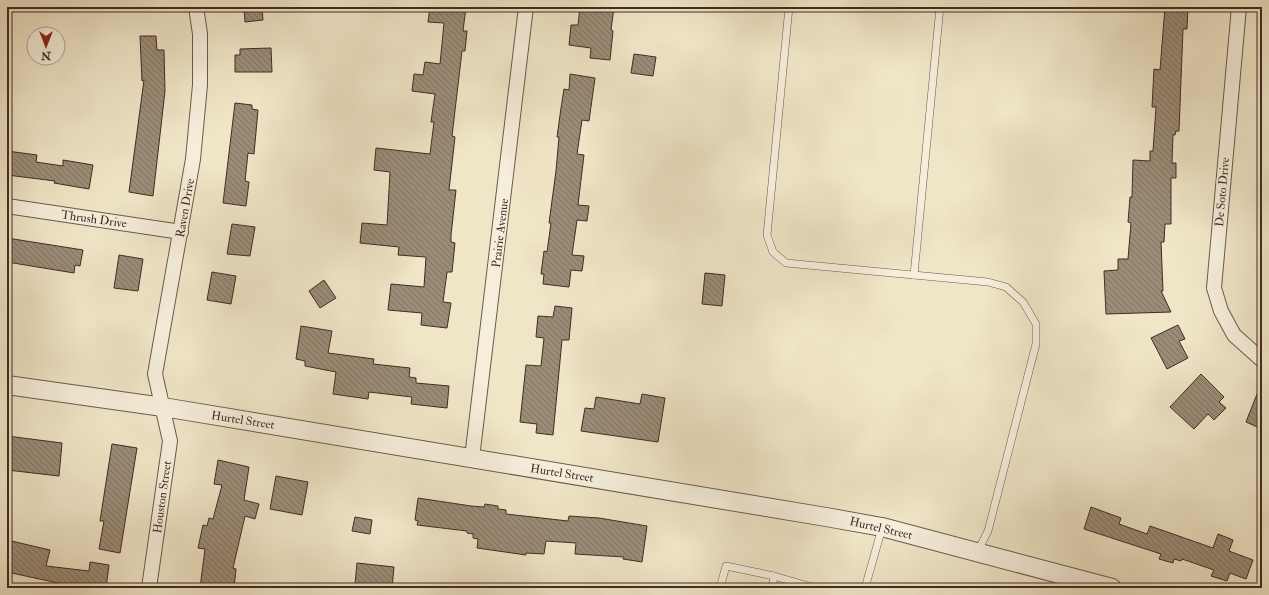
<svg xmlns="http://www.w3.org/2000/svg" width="1269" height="595" viewBox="0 0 1269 595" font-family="'IM FELL Double Pica',serif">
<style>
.building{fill:url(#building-back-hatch);stroke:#402c23}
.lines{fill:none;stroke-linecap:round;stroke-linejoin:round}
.service-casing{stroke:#6c5a4c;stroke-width:8}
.minor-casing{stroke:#6c5a4c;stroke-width:16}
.tertiary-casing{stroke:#6c5a4c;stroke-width:20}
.service{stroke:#f5eedb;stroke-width:7}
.minor{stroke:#f5eedb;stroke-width:14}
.tertiary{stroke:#f5eedb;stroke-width:18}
.labels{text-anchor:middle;stroke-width:3;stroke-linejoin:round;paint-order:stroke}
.street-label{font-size:12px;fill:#402c23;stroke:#f5eedb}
</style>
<defs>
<pattern id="building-back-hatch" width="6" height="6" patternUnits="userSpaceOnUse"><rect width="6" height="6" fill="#9b8c78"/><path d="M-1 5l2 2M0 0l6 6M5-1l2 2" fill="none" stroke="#807362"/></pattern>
</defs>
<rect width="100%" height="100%" fill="#efe5c7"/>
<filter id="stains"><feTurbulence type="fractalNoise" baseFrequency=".005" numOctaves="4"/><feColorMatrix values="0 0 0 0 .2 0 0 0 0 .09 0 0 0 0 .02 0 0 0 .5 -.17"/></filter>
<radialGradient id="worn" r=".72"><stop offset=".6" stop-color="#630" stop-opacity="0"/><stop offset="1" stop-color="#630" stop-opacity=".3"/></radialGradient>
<g class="building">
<path d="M 244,7 L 262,7 L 263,20 L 245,22 Z"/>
<path d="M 430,7 L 466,7 L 463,31 L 467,31 L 465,51 L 462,51 L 452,136 L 455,137 L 449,190 L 456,190 L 451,235 L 451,242 L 455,243 L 452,272 L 447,272 L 443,302 L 451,303 L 447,328 L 421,325 L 422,313 L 388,310 L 391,284 L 424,287 L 426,257 L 398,255 L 399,247 L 360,243 L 362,223 L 387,225 L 390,172 L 374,170 L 376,148 L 430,154 L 434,122 L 431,122 L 435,94 L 412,91 L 414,74 L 423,75 L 425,62 L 440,64 L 444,23 L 428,22 Z"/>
<path d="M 580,7 L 614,7 L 611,30 L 613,31 L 610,60 L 590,58 L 591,48 L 569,45 L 571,25 L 578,25 Z"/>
<path d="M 1165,7 L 1188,7 L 1187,29 L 1183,29 L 1179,131 L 1176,131 L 1175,135 L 1173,135 L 1172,163 L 1176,163 L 1176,178 L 1171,178 L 1171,224 L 1165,224 L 1164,242 L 1161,242 L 1163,291 L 1161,291 L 1171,312 L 1106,314 L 1104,271 L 1118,270 L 1118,259 L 1128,259 L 1131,223 L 1128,222 L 1130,197 L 1132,197 L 1133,160 L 1150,161 L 1150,151 L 1153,151 L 1156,107 L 1152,107 L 1154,69 L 1160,70 Z"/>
<path d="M 140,36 L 156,36 L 157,50 L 164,50 L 165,91 L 153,196 L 129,192 L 144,80 L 142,81 Z"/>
<path d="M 271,48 L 272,72 L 235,72 L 235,55 L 240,55 L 240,49 Z"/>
<path d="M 634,54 L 656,57 L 653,76 L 631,73 Z"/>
<path d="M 570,74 L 595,78 L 589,121 L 582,120 L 577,154 L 584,155 L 578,205 L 589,206 L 587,221 L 577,220 L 572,255 L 584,256 L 582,271 L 571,270 L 569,287 L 543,284 L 544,274 L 541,274 L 544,251 L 547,252 L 551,223 L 549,223 L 556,171 L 559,137 L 557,137 L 561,108 L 564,89 L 569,90 Z"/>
<path d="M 235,103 L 252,105 L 252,109 L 258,110 L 254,154 L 248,153 L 245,181 L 249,182 L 246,206 L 223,203 Z"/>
<path d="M 7,151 L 37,155 L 36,162 L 63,166 L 63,160 L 93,165 L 89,189 L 54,183 L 55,181 L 7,175 Z"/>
<path d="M 232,224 L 255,227 L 250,256 L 227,254 Z"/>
<path d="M 7,238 L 83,250 L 80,266 L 75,265 L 74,273 L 7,262 Z"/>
<path d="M 119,255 L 143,259 L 138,291 L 114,288 Z"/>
<path d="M 212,272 L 236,276 L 231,304 L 207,300 Z"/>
<path d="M 705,273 L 725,275 L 722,306 L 702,304 Z"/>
<path d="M 324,280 L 336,298 L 320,308 L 309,291 Z"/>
<path d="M 555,306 L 572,308 L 569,340 L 562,340 L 553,435 L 536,433 L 537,424 L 520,422 L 526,365 L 541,366 L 544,338 L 536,337 L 538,316 L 553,317 Z"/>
<path d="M 1178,325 L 1185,339 L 1179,341 L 1188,358 L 1167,369 L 1151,338 Z"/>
<path d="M 301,326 L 332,331 L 328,353 L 374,359 L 373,364 L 410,368 L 409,377 L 416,378 L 416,383 L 449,386 L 447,408 L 411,404 L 412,397 L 369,392 L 368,399 L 333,394 L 336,372 L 305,366 L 305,361 L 296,359 Z"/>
<path d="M 1201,374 L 1224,397 L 1219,402 L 1226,408 L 1214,420 L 1208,414 L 1194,429 L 1170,407 Z"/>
<path d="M 1261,384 L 1262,384 L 1262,429 L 1246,422 Z"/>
<path d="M 642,394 L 665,398 L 658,442 L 581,431 L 585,408 L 594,409 L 596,397 L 640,404 Z"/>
<path d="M 7,436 L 62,443 L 59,476 L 7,470 Z"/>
<path d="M 112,444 L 137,448 L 120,553 L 99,549 L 104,521 L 100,521 Z"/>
<path d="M 218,460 L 249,467 L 244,500 L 259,504 L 255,519 L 245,516 L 233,568 L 236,569 L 234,588 L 200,588 L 205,549 L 198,548 L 203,525 L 207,526 L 209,518 L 213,519 L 222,485 L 214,484 Z"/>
<path d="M 276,476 L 308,482 L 302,515 L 270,509 Z"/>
<path d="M 418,498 L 471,506 L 484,507 L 485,504 L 498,506 L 498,509 L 506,510 L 506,514 L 568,521 L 569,516 L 599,518 L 647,526 L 642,562 L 623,559 L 624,557 L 575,554 L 576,543 L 546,541 L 544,554 L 526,553 L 526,555 L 477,548 L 478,539 L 473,538 L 473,534 L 467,533 L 467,531 L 417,525 L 418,521 L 415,520 Z"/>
<path d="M 1091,507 L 1121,518 L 1119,524 L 1147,534 L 1150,526 L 1213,548 L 1218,534 L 1233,540 L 1229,551 L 1253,560 L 1246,579 L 1230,573 L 1227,581 L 1211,576 L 1214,570 L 1182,559 L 1181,561 L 1174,559 L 1173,563 L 1159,559 L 1161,554 L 1084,529 Z"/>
<path d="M 355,517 L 372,520 L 370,534 L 352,531 Z"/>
<path d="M 7,540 L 50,550 L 46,566 L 89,571 L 90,562 L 109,565 L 106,588 L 67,588 L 67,585 L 7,572 Z"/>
<path d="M 357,563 L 394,567 L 392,588 L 374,588 L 374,586 L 355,584 Z"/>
</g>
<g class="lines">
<defs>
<g id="service">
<path d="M 789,7 L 767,235 L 773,252 L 786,263 L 988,282 L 1006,287 L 1023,302 L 1036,324 L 1036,344 L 988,531 L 978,551"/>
<path d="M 914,275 L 940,7"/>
<path d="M 720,588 L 726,566 L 774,576 L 815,588"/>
<path d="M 772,588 L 774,576"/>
<path d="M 865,588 L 882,528"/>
</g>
<g id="minor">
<path d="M 1239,7 L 1214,288 L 1221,311 L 1234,335 L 1262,360"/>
<path d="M 7,206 L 181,232"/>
<path d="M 472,458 L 526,7"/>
<path d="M 149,588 L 170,441 L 155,374 L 193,159 L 200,85 L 200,34 L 196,7"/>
</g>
<path id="tertiary" d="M 7,385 L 163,407 L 826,517 L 882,527 L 1112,588"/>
</defs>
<use href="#service" class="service-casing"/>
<use href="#minor" class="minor-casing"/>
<use href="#tertiary" class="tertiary-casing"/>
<use href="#service" class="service"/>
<use href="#minor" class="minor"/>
<use href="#tertiary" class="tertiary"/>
</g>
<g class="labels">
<g class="street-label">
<text transform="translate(1222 192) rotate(-85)" y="4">De Soto Drive</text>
<text transform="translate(185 208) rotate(-80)" y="4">Raven Drive</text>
<text transform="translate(94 219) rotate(8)" y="4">Thrush Drive</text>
<text transform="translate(500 233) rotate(-83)" y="4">Prairie Avenue</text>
<text transform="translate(243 420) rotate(9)" y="4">Hurtel Street</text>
<text transform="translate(562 473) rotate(9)" y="4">Hurtel Street</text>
<text transform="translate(162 497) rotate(-82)" y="4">Houston Street</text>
<text transform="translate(881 528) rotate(13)" y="4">Hurtel Street</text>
</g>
</g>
<rect width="1269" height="595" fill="none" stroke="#efe5c7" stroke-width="24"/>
<rect x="8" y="8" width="1253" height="579" fill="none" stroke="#402c23" stroke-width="2"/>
<rect x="12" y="12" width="1245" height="571" fill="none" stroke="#402c23"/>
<g transform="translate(46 46) rotate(180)"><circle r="19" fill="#f5eedb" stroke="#ada091"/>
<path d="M0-3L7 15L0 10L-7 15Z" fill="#8f2418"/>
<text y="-6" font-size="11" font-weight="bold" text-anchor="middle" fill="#402c23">N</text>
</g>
<rect width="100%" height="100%" filter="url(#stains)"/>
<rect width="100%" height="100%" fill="url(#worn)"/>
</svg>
